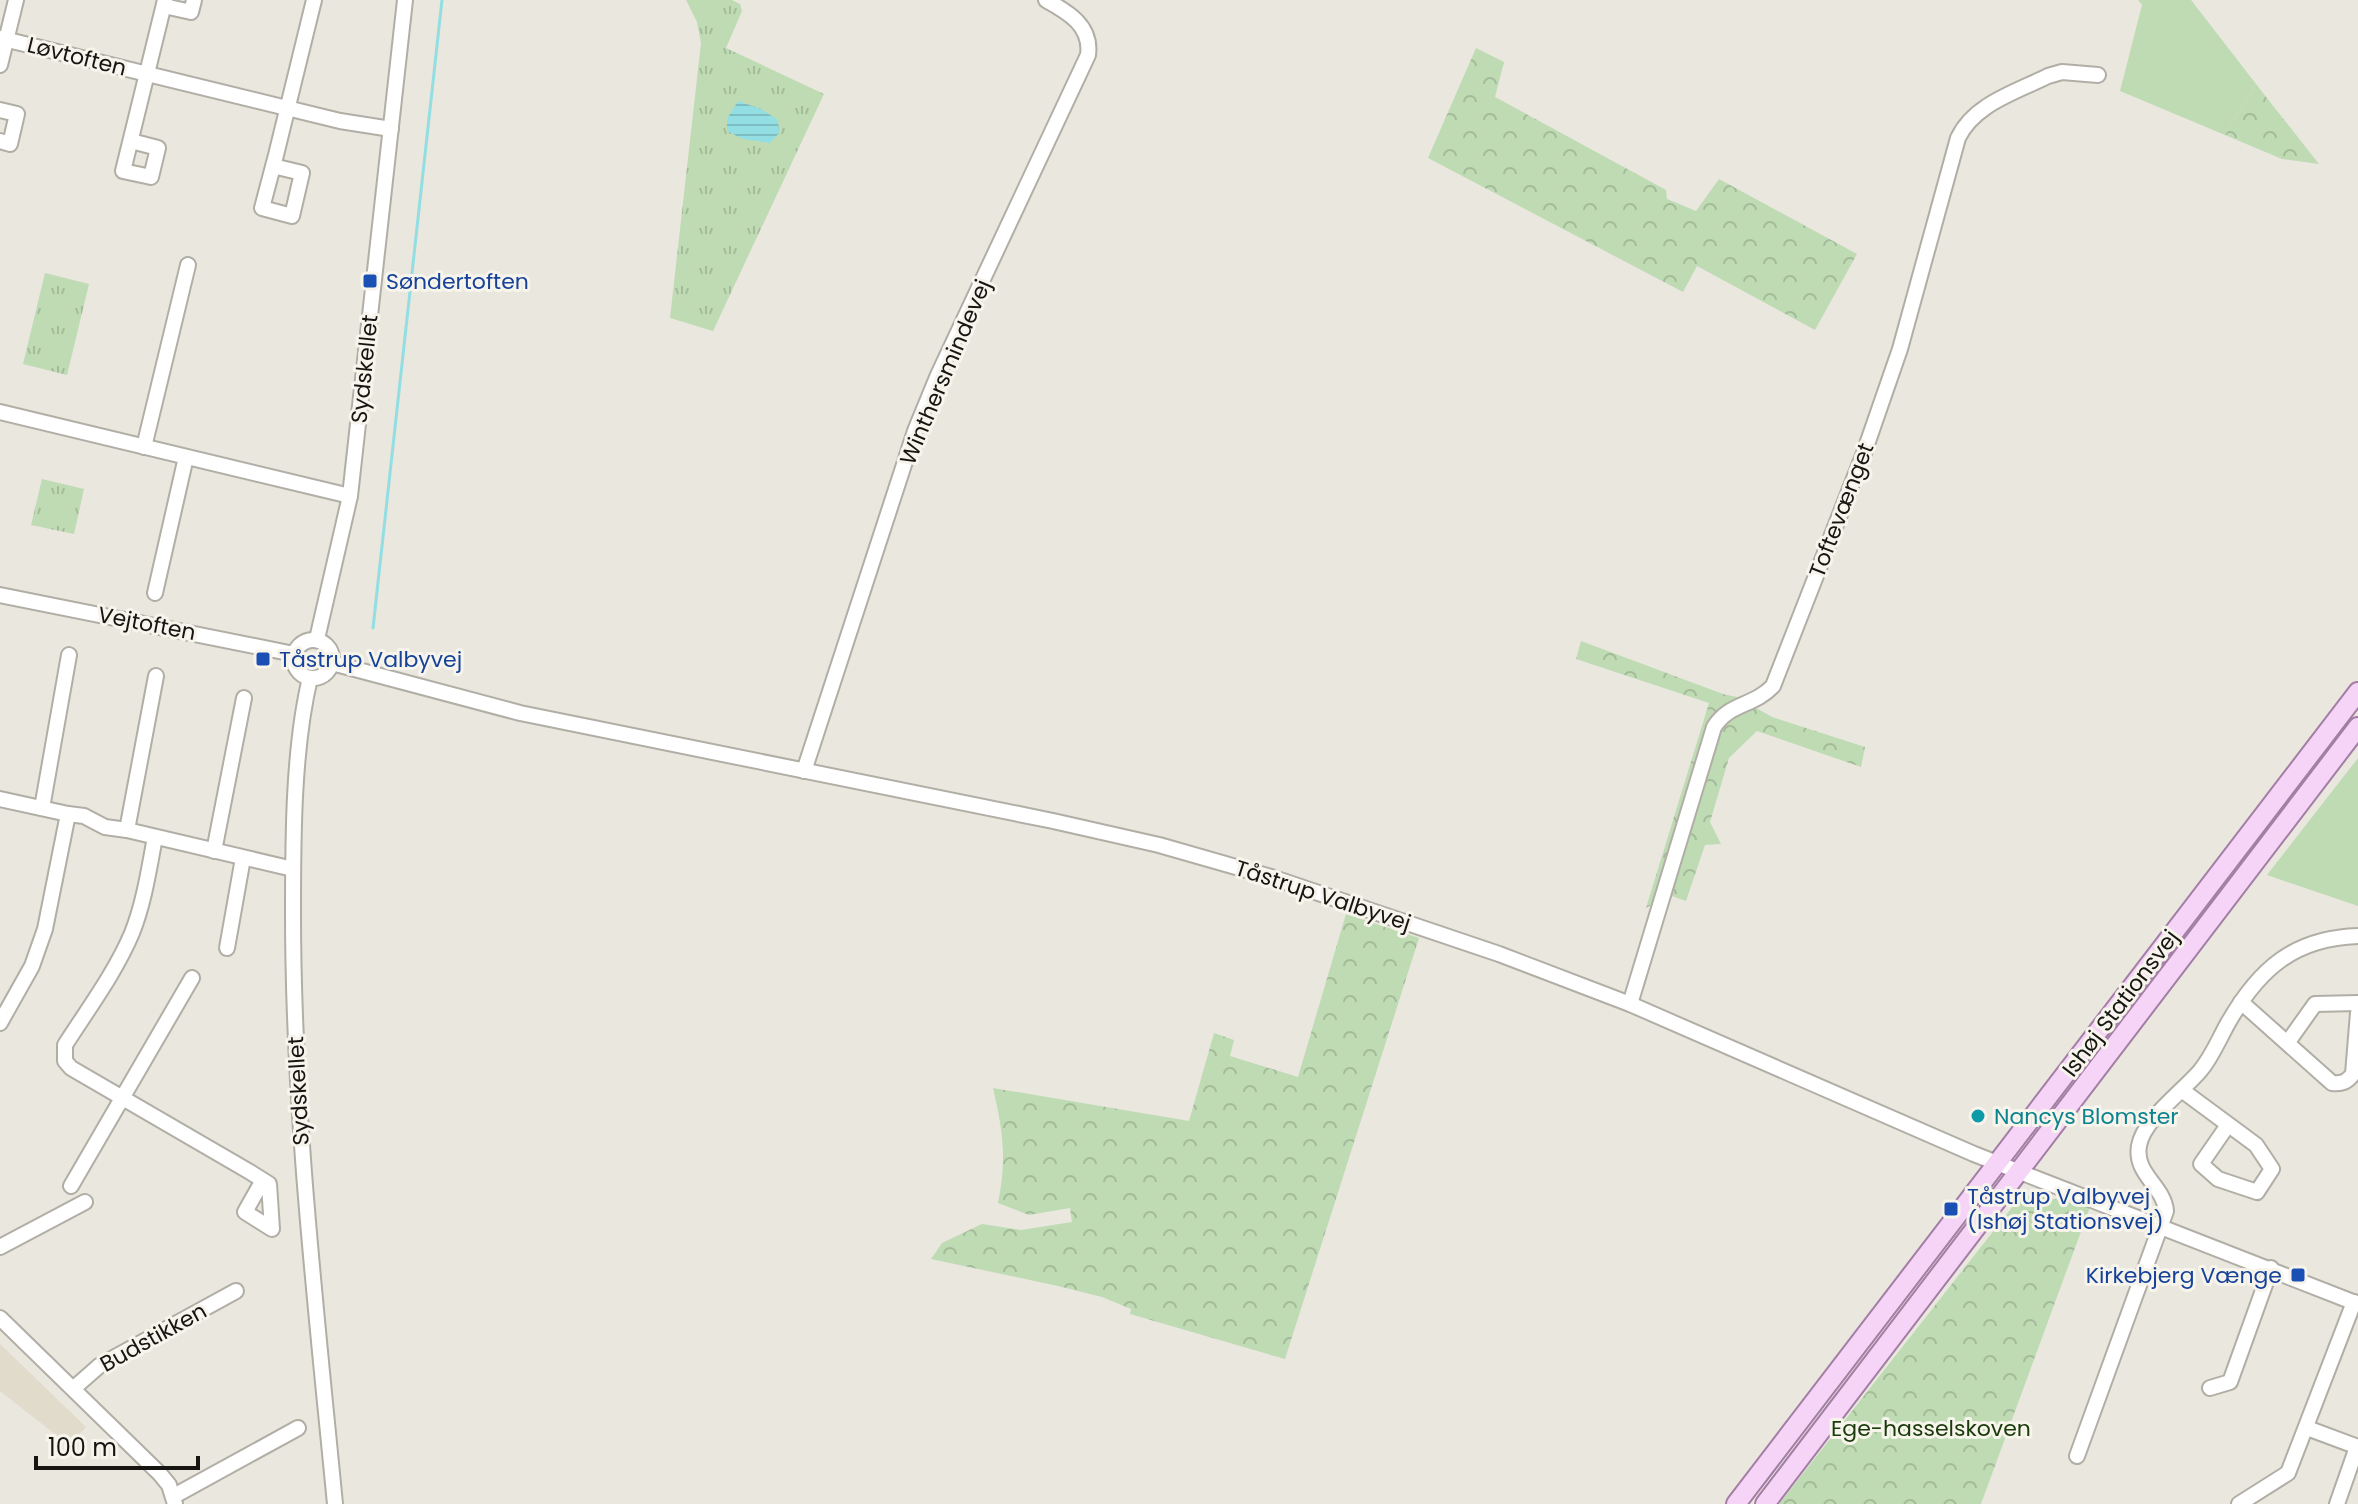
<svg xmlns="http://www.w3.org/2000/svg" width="2358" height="1504" viewBox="0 0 2358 1504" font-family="Poppins,sans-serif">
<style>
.built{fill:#e1dbcc}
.grass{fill:#bedbb3}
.forest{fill:url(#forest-crowns)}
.park{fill:url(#park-tufts)}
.water{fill:url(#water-rules)}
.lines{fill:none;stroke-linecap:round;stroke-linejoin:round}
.stream{stroke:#93dee3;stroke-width:3}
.minor-casing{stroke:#b1aea6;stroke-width:18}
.major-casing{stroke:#a37ea4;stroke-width:22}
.minor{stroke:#fff;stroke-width:14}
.major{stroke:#f5d4f7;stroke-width:18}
.transit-dot{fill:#1a4fb4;stroke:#f7f4ec;stroke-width:3}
.culture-dot{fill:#0f9aa8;stroke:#f7f4ec;stroke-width:3}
.labels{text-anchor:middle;stroke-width:6;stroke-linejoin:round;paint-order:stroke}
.street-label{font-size:22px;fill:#161512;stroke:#f7f4ec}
.transit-label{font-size:22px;fill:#164399;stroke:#f7f4ec;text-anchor:start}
.culture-label{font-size:22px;fill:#0d838f;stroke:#f7f4ec;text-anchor:start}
.park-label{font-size:22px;fill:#193a09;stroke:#f7f4ec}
</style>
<defs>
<pattern id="forest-crowns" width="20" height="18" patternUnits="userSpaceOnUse" patternTransform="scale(2)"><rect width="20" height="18" fill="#bedbb3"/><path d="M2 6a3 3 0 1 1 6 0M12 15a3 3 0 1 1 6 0" fill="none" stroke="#a3bb99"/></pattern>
<pattern id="park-tufts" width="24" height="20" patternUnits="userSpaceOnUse" patternTransform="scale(2)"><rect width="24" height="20" fill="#bedbb3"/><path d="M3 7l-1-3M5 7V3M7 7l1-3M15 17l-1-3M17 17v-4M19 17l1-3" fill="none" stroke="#a3bb99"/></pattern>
<pattern id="water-rules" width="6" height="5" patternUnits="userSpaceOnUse" patternTransform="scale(2)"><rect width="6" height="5" fill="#93dee3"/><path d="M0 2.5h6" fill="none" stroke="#7ebec2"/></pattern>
</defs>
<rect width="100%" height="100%" fill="#eae7df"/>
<path class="built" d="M 0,1344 L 86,1427 L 69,1445 L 0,1391 Z"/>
<g class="grass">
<path d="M 2138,0 L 2191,0 L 2256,84 L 2225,135 L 2120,91 L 2142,5 Z"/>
<path d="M 2358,758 L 2358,906 L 2267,875 Z"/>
</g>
<g class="forest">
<path d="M 1476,48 L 1504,62 L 1495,97 L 1666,190 L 1667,199 L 1696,211 L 1719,179 L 1857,254 L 1815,330 L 1697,266 L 1683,292 L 1428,158 Z"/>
<path d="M 2256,84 L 2319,164 L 2282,159 L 2225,135 Z"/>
<path d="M 1581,641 L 1723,694 L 1737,697 L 1772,717 L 1865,747 L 1861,767 L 1757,731 L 1729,758 L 1710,822 L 1721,844 L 1705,845 L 1686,901 L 1669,895 L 1646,908 L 1709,703 L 1576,659 Z"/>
<path d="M 1346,914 L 1419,938 L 1285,1359 L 1130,1314 L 1131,1309 L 1102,1297 L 1058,1286 L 931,1259 L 942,1243 L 982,1224 L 1021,1230 L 1072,1222 L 1070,1208 L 1029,1215 L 998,1203 C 1007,1159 1003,1131 993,1088 L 1189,1121 L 1214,1033 L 1234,1040 L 1230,1056 L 1298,1077 Z"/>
<path d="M 2032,1194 L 2090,1207 L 1981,1504 L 1779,1504 L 2017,1201 Z"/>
</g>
<g class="park">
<path d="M 686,0 L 732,0 L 740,4 L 742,11 L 726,48 L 824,94 L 713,331 L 670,318 L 701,43 L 697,22 Z"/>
<path d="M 45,273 L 89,284 L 67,375 L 23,364 Z"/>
<path d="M 42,479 L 84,489 L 74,534 L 31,525 Z"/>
</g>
<path class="water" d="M 738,101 L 761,109 L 778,120 L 779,133 L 770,143 L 743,139 L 727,131 L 727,119 Z"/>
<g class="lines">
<path class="stream" d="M 373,628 L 442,0"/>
<defs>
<g id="minor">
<path d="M 164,6 L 191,12 L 194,0"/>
<path d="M 0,38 L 340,121 L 391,129"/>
<path d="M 0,65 L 16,0"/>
<path d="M 0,110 L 17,114 L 10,144 L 0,141"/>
<path d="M 131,141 L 158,148 L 151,177 L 123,171 L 165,0"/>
<path d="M 273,166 L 302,173 L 292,216 L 262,208 L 276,155 L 314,0"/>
<path d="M 0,412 L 350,496"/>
<path d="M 144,447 L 188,265"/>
<path d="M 155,593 L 186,457"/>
<path d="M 0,595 L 294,654"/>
<path d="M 317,639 L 350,496 L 405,0"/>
<circle cx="313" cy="659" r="19"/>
<path d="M 332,663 L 520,713 L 1053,821 L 1159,845 L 1271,877 L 1499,954 L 1630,1004 L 1974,1154 L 2358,1304"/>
<path d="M 310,678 C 293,749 293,839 293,913 C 293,1111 316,1307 335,1504"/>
<path d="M 804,771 L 915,431 L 938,375 L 1088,55 C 1092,26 1068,12 1046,0"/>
<path d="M 0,799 L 68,814 L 84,816 L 105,827 L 127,830 L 293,869"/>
<path d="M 42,808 L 69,655"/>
<path d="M 127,830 L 156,676"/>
<path d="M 155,837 C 149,869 144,903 132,933 C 115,973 88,1009 65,1045 L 65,1061 L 71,1068 L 250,1172 L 269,1184 L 272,1229 L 245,1212 L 263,1180"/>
<path d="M 214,851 L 244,698"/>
<path d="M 227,948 L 243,858"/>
<path d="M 2241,1002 L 2332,1083 C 2342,1084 2347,1082 2353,1074 L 2358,1013"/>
<path d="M 1630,1004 L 1714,727 C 1730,702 1753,707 1773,686 L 1864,453 L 1900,349 L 1958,138 C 1974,104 2016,92 2048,76 L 2062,72 L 2098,75"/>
<path d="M 0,1023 L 32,966 L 45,929 L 68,814"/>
<path d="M 2288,1042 L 2315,1004 L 2358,1003"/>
<path d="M 2183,1091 L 2256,1145 L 2272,1169 L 2257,1192 L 2218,1179 L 2201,1164 L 2228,1125"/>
<path d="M 71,1186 L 192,978"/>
<path d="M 0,1247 L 85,1202"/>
<path d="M 0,1318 L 160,1474 L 169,1485 L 175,1504"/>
<path d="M 74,1388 L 99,1366 L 236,1291"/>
<path d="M 2210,1388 L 2230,1382 L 2271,1268"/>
<path d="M 2307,1428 L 2358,1447"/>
<path d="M 2077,1456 L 2166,1211 C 2164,1186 2134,1174 2139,1146 C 2143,1120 2182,1092 2200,1071 C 2212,1057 2219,1039 2228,1023 C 2259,969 2294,938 2358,936"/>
<path d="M 174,1496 L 298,1428"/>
<path d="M 2239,1504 L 2288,1473 L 2354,1302"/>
<path d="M 2337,1504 L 2357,1447"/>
</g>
<g id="major">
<path d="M 1736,1504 L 2358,692"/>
<path d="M 1765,1504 L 2358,727"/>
</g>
</defs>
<use href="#minor" class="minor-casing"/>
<use href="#major" class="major-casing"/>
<use href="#minor" class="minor"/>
<use href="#major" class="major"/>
</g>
<g class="transit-dot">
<rect x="362" y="273" width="16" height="16" rx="4"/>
<rect x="255" y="651" width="16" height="16" rx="4"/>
<rect x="1943" y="1201" width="16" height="16" rx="4"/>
<rect x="2290" y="1267" width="16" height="16" rx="4"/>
</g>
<circle class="culture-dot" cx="1978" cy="1116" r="8"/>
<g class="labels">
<g class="street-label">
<text transform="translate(77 56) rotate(14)" y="8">Løvtoften</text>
<text transform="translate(364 369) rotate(-84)" y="8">Sydskellet</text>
<text transform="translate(945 372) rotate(-67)" y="8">Winthersmindevej</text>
<text transform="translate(1841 510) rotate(-69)" y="8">Toftevænget</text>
<text transform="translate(147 623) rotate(11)" y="8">Vejtoften</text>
<text transform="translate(1323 895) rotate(18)" y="8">Tåstrup Valbyvej</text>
<text transform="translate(2120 1003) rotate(-53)" y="8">Ishøj Stationsvej</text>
<text transform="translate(298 1091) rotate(-93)" y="8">Sydskellet</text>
<text transform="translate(153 1337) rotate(-29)" y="8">Budstikken</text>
</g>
<g class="transit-label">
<text x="386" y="289">Søndertoften</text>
<text x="279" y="667">Tåstrup Valbyvej</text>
<text x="1967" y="1204">Tåstrup Valbyvej<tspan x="1967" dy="25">(Ishøj Stationsvej)</tspan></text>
<text x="2282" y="1283" text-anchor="end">Kirkebjerg Vænge</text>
</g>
<g class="culture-label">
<text x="1994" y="1124">Nancys Blomster</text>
</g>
<g class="park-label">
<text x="1931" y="1436">Ege-hasselskoven</text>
</g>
</g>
<path d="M36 1456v12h162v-12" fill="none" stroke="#161512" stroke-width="4"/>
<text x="48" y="1456" font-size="24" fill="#161512" stroke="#f7f4ec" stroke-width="6" paint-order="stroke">100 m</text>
</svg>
